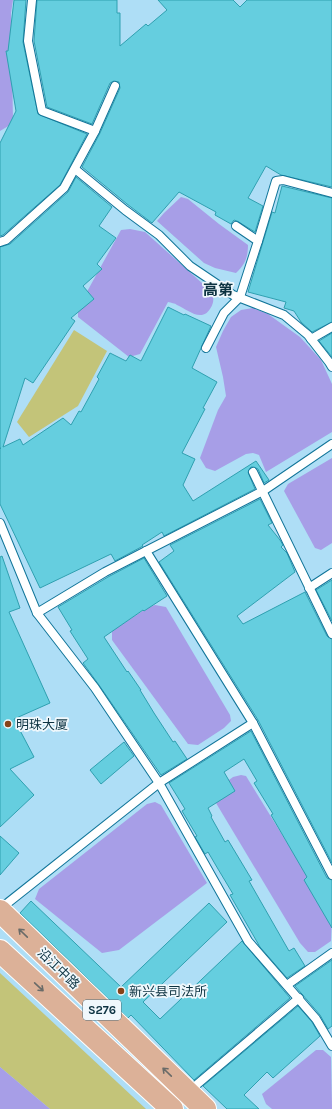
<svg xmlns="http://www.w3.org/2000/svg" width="332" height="1109" viewBox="0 0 332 1109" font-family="Karla,'Noto Sans SC',sans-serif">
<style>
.green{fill:#c3c479}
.water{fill:#a79ee7}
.building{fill:#65cedf;stroke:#2fa0b0}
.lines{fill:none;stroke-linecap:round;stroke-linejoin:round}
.service-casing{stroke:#117599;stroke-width:10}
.primary-casing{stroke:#fff;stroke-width:24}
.service{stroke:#fff;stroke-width:8}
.primary{stroke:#dcb198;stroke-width:22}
.oneway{stroke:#6a6b68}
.poi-dot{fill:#874318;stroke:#f0f8fc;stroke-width:1.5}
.labels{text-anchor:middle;stroke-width:3.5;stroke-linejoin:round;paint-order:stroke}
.shield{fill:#f0f8fc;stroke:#506d79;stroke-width:1}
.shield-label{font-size:12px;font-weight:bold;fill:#0c3241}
.poi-label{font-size:13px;fill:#0c3241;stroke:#f0f8fc;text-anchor:start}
.street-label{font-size:13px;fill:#0c3241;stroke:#f0f8fc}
.quarter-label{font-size:15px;font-weight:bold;fill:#0c3241;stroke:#f0f8fc}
</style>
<rect width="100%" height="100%" fill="#aedef6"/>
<g class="green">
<path d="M 74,330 L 107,351 L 78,406 L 29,437 L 17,422 Z"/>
<path d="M 0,973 L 146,1109 L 50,1109 L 0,1067 Z"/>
</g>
<g class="water">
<path d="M 0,0 L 13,0 L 11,13 L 13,120 L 10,125 L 0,131 Z"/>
<path d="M 181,197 L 188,199 L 219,224 L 248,245 C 248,257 245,265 236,273 L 215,268 L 204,263 L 157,221 L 164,213 Z"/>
<path d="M 130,229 L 145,232 L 212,292 C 214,299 214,303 210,309 C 201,323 187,309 177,305 C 175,303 171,303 168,302 L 140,354 L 129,357 L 78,317 L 78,308 L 121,230 Z"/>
<path d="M 253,308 L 268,314 L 300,337 L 321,360 L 332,384 L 332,432 L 266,472 L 259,455 L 253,453 L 246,454 L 215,471 L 206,468 L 200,458 L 218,410 L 226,396 L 223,377 L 216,347 L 223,331 L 231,317 L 241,310 Z"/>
<path d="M 332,458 L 332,543 L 321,550 L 315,548 L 284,491 L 288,484 Z"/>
<path d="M 155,605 L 166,607 L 230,715 L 231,721 L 224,728 L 198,745 L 188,744 L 112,640 L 112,631 L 147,608 Z"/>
<path d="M 241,775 L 246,776 L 332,916 L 331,941 L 315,952 L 308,952 L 300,943 L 216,803 L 213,792 L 233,777 Z"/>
<path d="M 155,802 L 161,805 L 207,883 L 119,950 L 102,953 L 35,899 L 39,889 L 147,804 Z"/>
<path d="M 316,1050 L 323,1050 L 331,1057 L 332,1109 L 272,1109 L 266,1104 L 262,1094 Z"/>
<path d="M 0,1067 L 50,1109 L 0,1109 Z"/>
</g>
<g class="building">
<path d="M 14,0 L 26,0 L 23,42 L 38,114 L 87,134 L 60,185 L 3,235 L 0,236 L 0,143 L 16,111 L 6,51 L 8,51 Z"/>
<path d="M 37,0 L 117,0 L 117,13 L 120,13 L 120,46 L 146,24 L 148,26 L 167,10 L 158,0 L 233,0 L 240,7 L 247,0 L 332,0 L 332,187 L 281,175 L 266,166 L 248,198 L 263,206 L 255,232 L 237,221 L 234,220 L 231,224 L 215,215 L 216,212 L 179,192 L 152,223 L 127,204 L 82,167 L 100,133 L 120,88 L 119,82 L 114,81 L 110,83 L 92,124 L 47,107 L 34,41 Z"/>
<path d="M 76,177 L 112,207 L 99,226 L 116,238 L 97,264 L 102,269 L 83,286 L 94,299 L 71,318 L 75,321 L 33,383 L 25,378 L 3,447 L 20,439 L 23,445 L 63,418 L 71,425 L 79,411 L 81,412 L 99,379 L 97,377 L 110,353 L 126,361 L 130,355 L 141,361 L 168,307 L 184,315 L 185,314 L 211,326 L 192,368 L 217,382 L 203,408 L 205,409 L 182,453 L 195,459 L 183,485 L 193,501 L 256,461 L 269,480 L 264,483 L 258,469 L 254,467 L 251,467 L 248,472 L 255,489 L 164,536 L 162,532 L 142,545 L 143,546 L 115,561 L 111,554 L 40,588 L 0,504 L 0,449 L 1,448 L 0,448 L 0,247 L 10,244 L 68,192 Z"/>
<path d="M 282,186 L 332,198 L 332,322 L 312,332 L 301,322 L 294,311 L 284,308 L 286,302 L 248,292 L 272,212 L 275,213 Z"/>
<path d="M 332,333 L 332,357 L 319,341 Z"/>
<path d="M 260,499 L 272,523 L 268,525 L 280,540 L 283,545 L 281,547 L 287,553 L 295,572 L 237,616 L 243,624 L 305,592 L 327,636 L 332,639 L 332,863 L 258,720 L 159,562 L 174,551 L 170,545 Z"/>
<path d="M 2,556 L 20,608 L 9,612 L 50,703 L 14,719 L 34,757 L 10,769 L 34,795 L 0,827 L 0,557 Z"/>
<path d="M 144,558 L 167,596 L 144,611 L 143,610 L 104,637 L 127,672 L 128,671 L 141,690 L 140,690 L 154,713 L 173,742 L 175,741 L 187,759 L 161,775 L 99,685 L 83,663 L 88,659 L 70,631 L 72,630 L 58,607 L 108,577 Z"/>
<path d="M 332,580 L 332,621 L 316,590 Z"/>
<path d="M 251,731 L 327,878 L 332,880 L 332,928 L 304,880 L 307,877 L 271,815 L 273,814 L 254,783 L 257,781 L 244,759 L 224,772 L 235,791 L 208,808 L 212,816 L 211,817 L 225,842 L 228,840 L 252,880 L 249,881 L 289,951 L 294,948 L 305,966 L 287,978 L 260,947 L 230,895 L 233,894 L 218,869 L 208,852 L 205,854 L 195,837 L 197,836 L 182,811 L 185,809 L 169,783 Z"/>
<path d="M 124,742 L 134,756 L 101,784 L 90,770 Z"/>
<path d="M 0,836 L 19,853 L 0,875 Z"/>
<path d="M 31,901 L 121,987 L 209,903 L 227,922 L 143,1002 L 160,1019 L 242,941 L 290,998 L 194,1080 L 131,1015 L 128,1018 L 20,913 Z"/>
<path d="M 332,960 L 332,1026 L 328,1029 L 320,1015 L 295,986 Z"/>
<path d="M 298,1006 L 312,1022 L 320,1036 L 273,1078 L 267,1072 L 244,1095 L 259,1109 L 227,1109 L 203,1086 Z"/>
</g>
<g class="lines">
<defs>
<g id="service">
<path d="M 95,131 L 115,86"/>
<path d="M 75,169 L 125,210 L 159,235 L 190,266 L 233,295 L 284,315 L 308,335 L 329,362 L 332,367"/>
<path d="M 258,241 L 276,181 L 283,180 L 332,193"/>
<path d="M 0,242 L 6,240 L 64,188 L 95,131 L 42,111 L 28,41 L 32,0"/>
<path d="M 311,339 L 332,327"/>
<path d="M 206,348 L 224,313 L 240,297 L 258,241 L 236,226"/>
<path d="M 253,472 L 332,634"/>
<path d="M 0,523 L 37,613 L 95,688 L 159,783 L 248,941 L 316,1019 L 332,1046"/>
<path d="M 146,551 L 253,723 L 332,875"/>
<path d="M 309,588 L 332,573"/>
<path d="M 37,613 L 105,572 L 263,491 L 332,444"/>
<path d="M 0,909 L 159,783 L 253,723"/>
<path d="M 287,985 L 332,953"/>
<path d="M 188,1092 L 299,998"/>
</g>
<g id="primary">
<path d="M 0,911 L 205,1109"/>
<path d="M 0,951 L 172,1109"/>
</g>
</defs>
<use href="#service" class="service-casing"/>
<use href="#primary" class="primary-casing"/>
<use href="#service" class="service"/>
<use href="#primary" class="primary"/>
</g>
<defs><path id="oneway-shaft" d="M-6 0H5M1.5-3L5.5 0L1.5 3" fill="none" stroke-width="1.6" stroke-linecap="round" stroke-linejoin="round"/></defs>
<g class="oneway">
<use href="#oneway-shaft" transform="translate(23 933) rotate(-136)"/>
<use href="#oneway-shaft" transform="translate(39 987) rotate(43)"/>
<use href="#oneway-shaft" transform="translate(167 1072) rotate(-136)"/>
</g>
<g class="poi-dot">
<circle cx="8" cy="724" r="4"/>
<circle cx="121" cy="991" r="4"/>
</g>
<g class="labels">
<rect class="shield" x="83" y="1000" width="38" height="20" rx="3"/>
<g class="shield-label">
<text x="102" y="1014">S276</text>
</g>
<g class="poi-label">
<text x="16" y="729">明珠大厦</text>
<text x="129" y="996">新兴县司法所</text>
</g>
<g class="street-label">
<text transform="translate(59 968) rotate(44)" y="5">沿江中路</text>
</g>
<g class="quarter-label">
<text x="218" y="295">高第</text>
</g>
</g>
</svg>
